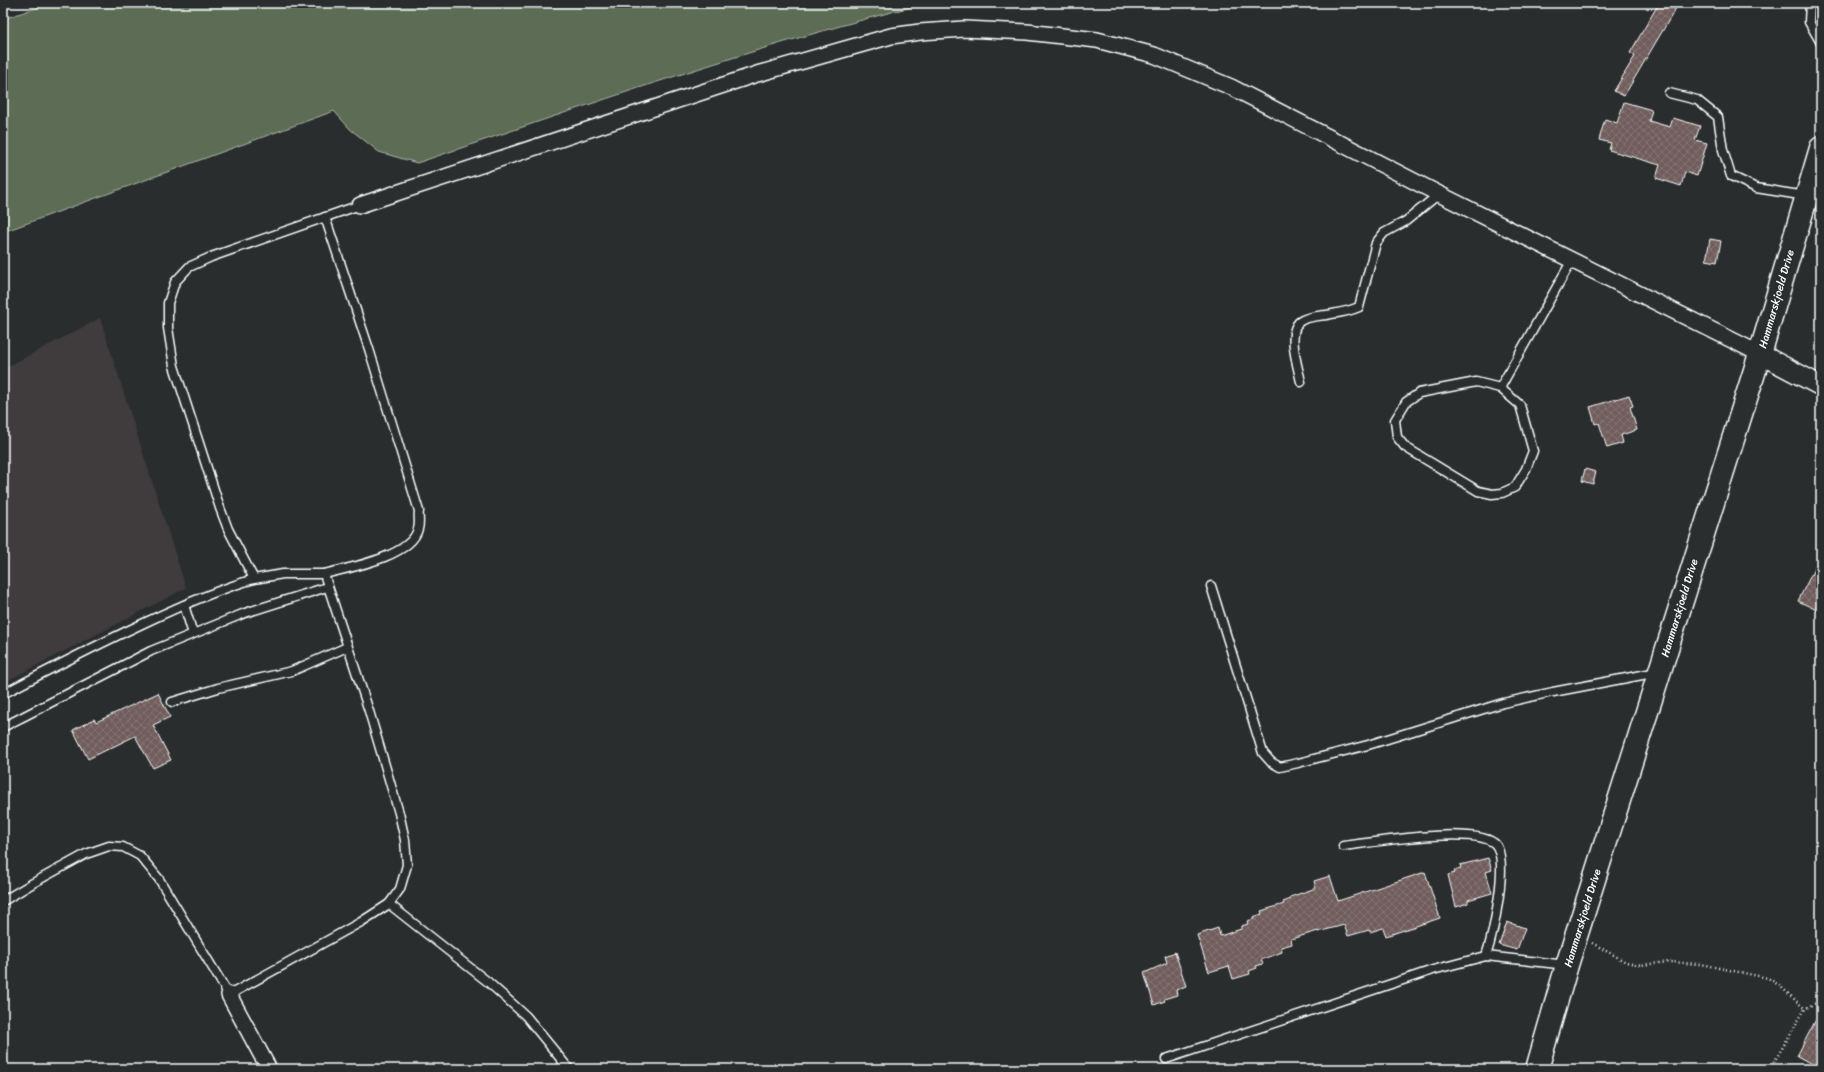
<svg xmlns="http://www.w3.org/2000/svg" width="1824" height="1072" viewBox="0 0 1824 1072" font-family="Sriracha,sans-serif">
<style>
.built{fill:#3f3b3c}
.grass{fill:#5c6c55;stroke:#aeb6aa}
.building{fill:url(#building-cross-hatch);stroke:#fff}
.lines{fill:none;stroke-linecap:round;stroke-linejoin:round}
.service-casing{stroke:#fff;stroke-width:11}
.minor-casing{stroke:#fff;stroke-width:18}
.tertiary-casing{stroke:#fff;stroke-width:22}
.secondary-casing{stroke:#fff;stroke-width:25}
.path{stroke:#fff;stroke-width:2.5;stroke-dasharray:1 3;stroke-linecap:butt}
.service{stroke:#2a2d2e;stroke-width:8}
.minor{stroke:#2a2d2e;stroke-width:15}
.tertiary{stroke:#2a2d2e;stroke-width:19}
.secondary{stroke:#2a2d2e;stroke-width:22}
.labels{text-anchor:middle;stroke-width:3;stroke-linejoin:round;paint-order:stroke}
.street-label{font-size:11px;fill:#fff;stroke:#2a2d2e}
</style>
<defs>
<pattern id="building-cross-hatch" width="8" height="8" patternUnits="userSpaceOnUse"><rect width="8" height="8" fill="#705d5c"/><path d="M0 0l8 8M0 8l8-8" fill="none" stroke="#857574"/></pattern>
</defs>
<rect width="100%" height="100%" fill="#2a2d2e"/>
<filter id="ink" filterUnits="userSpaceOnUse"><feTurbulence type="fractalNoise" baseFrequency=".025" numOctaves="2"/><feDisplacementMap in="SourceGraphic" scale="8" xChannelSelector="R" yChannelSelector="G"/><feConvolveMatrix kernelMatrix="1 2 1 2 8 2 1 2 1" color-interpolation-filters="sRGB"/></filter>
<g filter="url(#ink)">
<path class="built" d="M 100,318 L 186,588 L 3,683 L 3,369 Z"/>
<path class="grass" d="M 51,3 L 927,3 C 754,46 585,106 417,163 L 379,152 L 350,129 L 334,111 L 3,232 L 3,19 Z"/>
<g class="building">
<path d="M 1659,3 L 1679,3 L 1624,96 L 1614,91 L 1635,56 L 1630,53 Z"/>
<path d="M 1624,102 L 1652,110 L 1649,121 L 1670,127 L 1673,118 L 1700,126 L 1695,140 L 1707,143 L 1697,176 L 1685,172 L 1681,186 L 1656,178 L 1660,165 L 1609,150 L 1611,143 L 1599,140 L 1605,119 L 1617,123 Z"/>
<path d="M 1710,239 L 1721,241 L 1717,262 L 1706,260 Z"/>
<path d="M 1629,395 L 1633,406 L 1630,407 L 1637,430 L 1621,435 L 1623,443 L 1607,448 L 1599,423 L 1595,424 L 1590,407 Z"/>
<path d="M 1585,469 L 1596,472 L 1593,484 L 1582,481 Z"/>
<path d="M 1821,555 L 1821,612 L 1798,601 Z"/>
<path d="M 158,693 L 170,717 L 153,725 L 171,760 L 153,768 L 135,736 L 88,759 L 73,730 L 94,719 L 96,722 Z"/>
<path d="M 1488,858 L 1492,870 L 1486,872 L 1492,893 L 1468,900 L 1468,903 L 1456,907 L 1448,875 L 1455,873 L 1454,870 L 1461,868 L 1460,865 Z"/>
<path d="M 1425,872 L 1440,918 L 1386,936 L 1383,928 L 1370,932 L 1369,930 L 1348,936 L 1344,925 L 1318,932 L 1318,931 L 1291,939 L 1292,944 L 1281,947 L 1282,952 L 1261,960 L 1263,964 L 1256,966 L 1257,968 L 1249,971 L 1250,974 L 1233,979 L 1229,966 L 1209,972 L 1197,935 L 1218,928 L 1220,936 L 1241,929 L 1241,926 L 1248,924 L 1247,921 L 1254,919 L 1253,917 L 1262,914 L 1261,911 L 1284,904 L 1283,902 L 1291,899 L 1290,897 L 1316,888 L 1314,881 L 1330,876 L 1338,901 Z"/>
<path d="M 1507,922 L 1525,928 L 1517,950 L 1499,945 Z"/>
<path d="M 1175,952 L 1186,986 L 1176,990 L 1177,995 L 1164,999 L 1165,1001 L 1154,1005 L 1144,973 L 1167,963 L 1165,956 Z"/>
<path d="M 1821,1010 L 1821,1069 L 1797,1056 Z"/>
</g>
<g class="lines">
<defs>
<g id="service">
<path d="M 1810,3 L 1809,22 L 1821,43"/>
<path d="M 1669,93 L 1697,100 L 1718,117 L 1723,150 L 1731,176 L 1756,188 L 1806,196"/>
<path d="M 1301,382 C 1298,367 1287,334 1299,322 C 1305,317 1318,316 1326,315 C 1337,313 1348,312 1359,307 L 1376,243 L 1384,233 L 1406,221 L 1439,194"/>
<path d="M 1476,382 L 1500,388 L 1520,405 L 1533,451 L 1526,469 L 1515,487 L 1502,493 L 1492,494 L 1478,491 L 1405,447 L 1397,437 L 1395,420 L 1406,402 L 1419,393 Z"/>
<path d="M 1500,388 L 1572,260"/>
<path d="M 324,574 L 283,574 L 254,579 L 228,529 L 220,508 L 174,366 L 168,328 L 168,303 L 175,282 L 189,267 L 211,257 L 360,205"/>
<path d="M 1211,586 L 1263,753 L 1271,762 L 1280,767 L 1298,763 L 1368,745 L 1503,703 L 1553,692 L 1658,672"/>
<path d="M 184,605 L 193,634"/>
<path d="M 3,694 C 50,669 97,645 144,623 C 180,606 216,590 254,579"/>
<path d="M 172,702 L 218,688 L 292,671 L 347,647"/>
<path d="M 3,727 L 151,651 L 245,613 L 327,587"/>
<path d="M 1343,846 C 1369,843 1479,824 1496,845 C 1509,862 1493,935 1486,956"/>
<path d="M 3,901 L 33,883 L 86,854 L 109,846 L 123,847 L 140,856 L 159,879 L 229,995 L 361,922 L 389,904 L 400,889 L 407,865 L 405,840 L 399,813 L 369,711 L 324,574 C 348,568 411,557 418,529 C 420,524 418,516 419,511 L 369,349 L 325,217"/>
<path d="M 389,904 L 488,982 L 526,1016 L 569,1069"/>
<path d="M 1166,1059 L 1433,970 L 1486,956 L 1567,965"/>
</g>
<g id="minor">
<path d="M 360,205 L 757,74 L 891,36 L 920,32 L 964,29 L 1027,32 L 1097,40 L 1154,55 L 1231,87 L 1439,194 L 1760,354"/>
<path d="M 229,995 L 269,1069"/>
</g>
<path id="tertiary" d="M 1760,354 L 1821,386"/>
<path id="secondary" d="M 1537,1069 L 1567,965 L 1760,354 L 1821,148"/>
</defs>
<use href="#service" class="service-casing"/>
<use href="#minor" class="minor-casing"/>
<use href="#tertiary" class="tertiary-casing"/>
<use href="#secondary" class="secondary-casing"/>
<g class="path">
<path d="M 1592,943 L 1626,962 L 1641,965 L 1669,962 L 1700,964 L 1768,978 L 1780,986 L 1805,1009"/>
<path d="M 1770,1069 L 1805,1009 L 1813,1004 L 1821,1003"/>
</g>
<use href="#service" class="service"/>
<use href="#minor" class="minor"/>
<use href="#tertiary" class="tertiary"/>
<use href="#secondary" class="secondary"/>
</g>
</g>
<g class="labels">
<g class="street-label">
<text transform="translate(1776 299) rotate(-74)" y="4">Hammarskjoeld Drive</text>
<text transform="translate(1679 608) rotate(-73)" y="4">Hammarskjoeld Drive</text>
<text transform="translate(1582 918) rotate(-73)" y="4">Hammarskjoeld Drive</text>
</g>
</g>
<rect width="1824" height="1072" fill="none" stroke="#2a2d2e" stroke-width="16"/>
<rect x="8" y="8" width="1808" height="1056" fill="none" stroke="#fff" stroke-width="1.5" filter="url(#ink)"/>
</svg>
